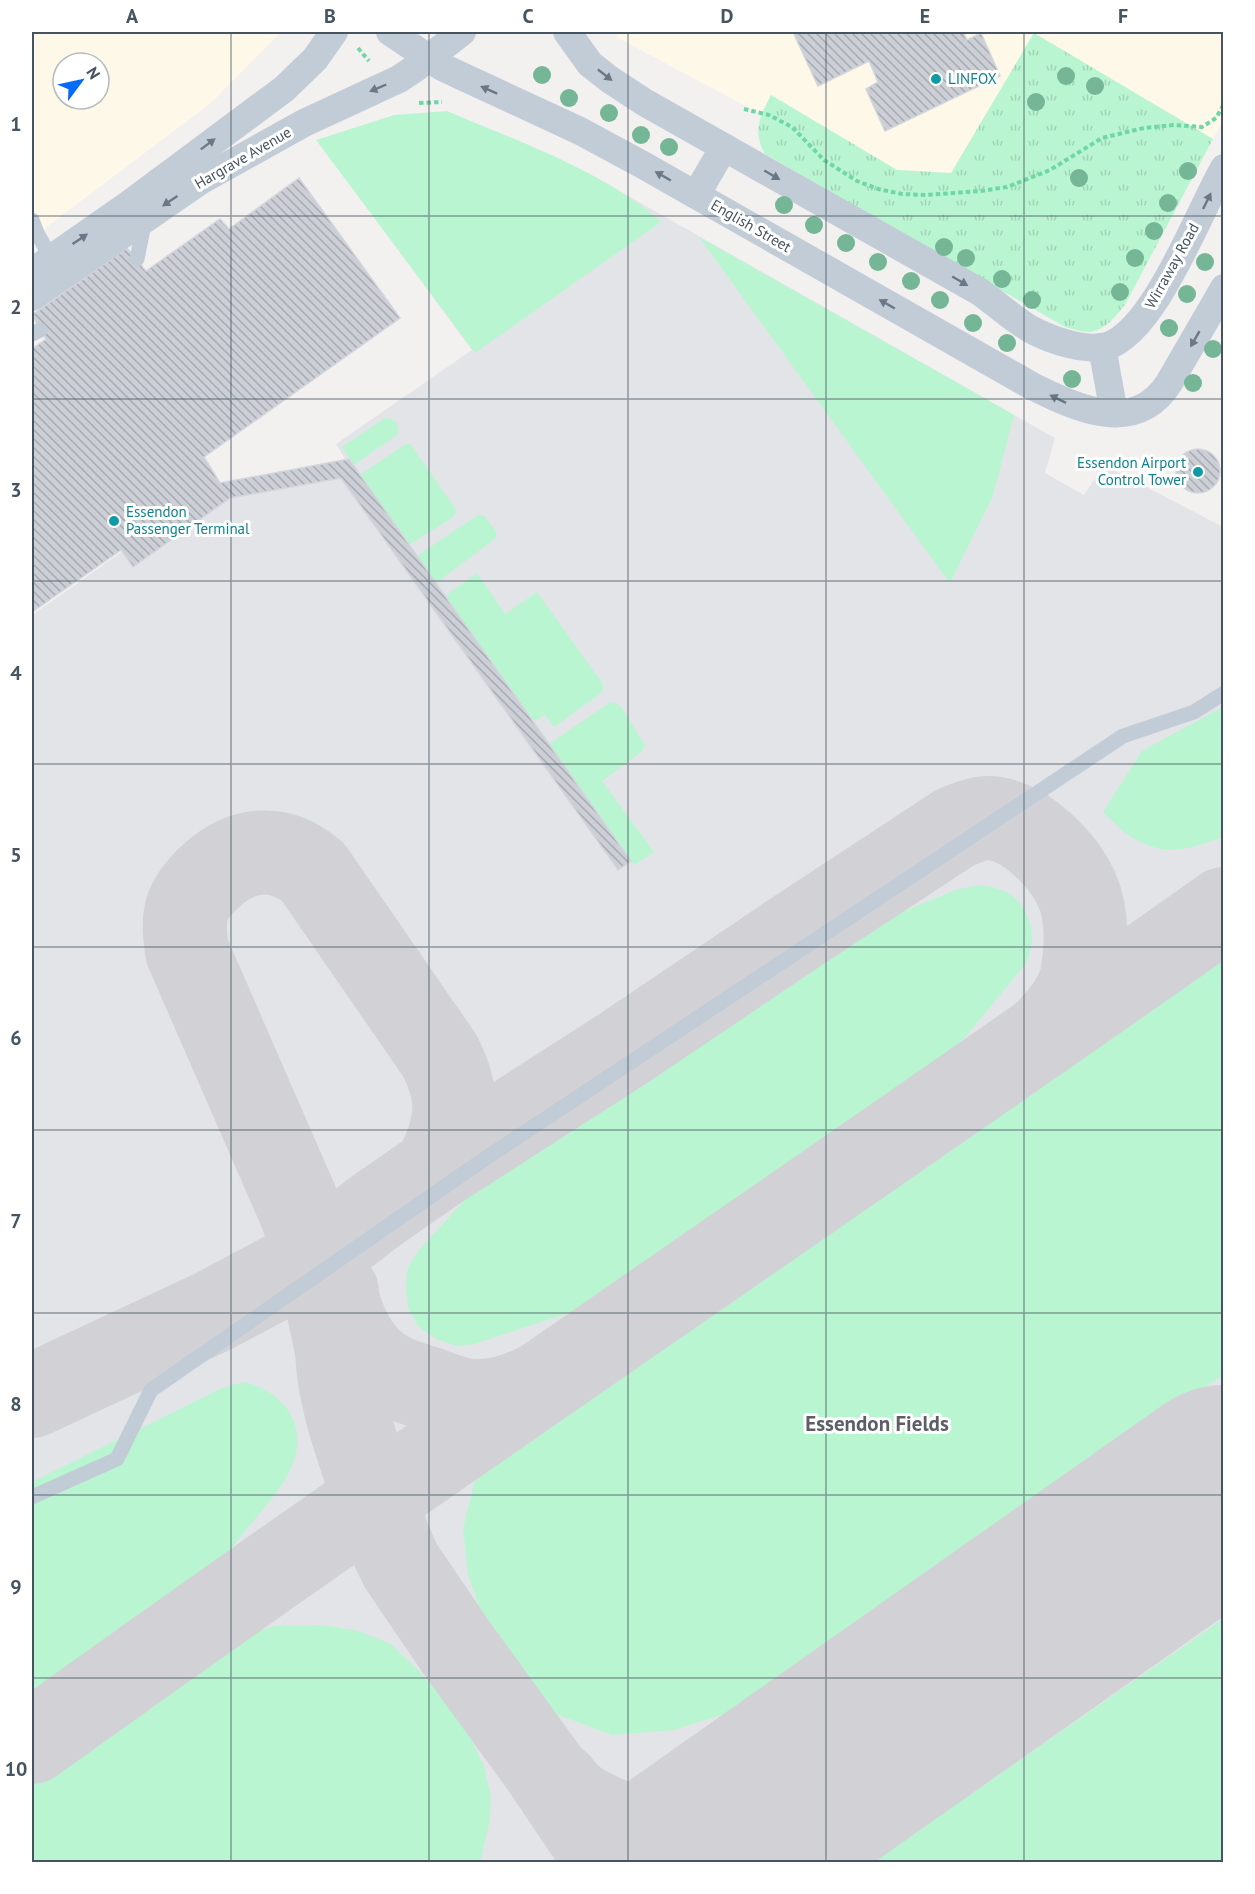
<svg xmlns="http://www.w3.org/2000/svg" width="1255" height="1894" viewBox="0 0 1255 1894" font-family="'PT Sans',sans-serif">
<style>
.commercial{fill:#fef8e9;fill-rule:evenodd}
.airport{fill:#e2e4e8}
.grass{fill:#baf5d2}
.park{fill:url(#park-tufts)}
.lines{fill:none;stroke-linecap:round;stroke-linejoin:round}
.taxiway{stroke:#d2d2d6;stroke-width:84}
.runway{stroke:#d2d2d6;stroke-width:208}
.building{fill:url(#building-back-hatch);stroke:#d3d6dc;stroke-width:1.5}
.path{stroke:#6ed7a5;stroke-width:4;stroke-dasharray:4.5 3;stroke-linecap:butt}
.lane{stroke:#c2ccd7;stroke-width:15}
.street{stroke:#c2ccd7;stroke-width:28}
.tree{fill:#74b695}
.oneway{fill:#6b7784}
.grid{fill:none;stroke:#465360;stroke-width:1.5;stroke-opacity:0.55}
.culture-dot{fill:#0f9aa8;stroke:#fff;stroke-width:2}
.labels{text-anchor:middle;stroke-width:6;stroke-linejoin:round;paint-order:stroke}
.culture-label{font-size:15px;fill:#0d838f;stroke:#fff;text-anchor:start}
.street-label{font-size:15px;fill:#465360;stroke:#fff}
.district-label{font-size:21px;font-weight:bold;fill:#5c6066;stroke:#fff}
.neatline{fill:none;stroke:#465360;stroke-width:2}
.grid-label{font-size:20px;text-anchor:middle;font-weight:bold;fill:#465360}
</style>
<defs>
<pattern id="park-tufts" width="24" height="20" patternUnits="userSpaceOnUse" patternTransform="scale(1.5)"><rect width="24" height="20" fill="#baf5d2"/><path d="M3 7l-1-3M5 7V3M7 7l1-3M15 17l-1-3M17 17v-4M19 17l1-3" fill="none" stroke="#a1d4b7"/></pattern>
<pattern id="building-back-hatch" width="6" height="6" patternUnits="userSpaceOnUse" patternTransform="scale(1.5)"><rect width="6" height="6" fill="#cccfd6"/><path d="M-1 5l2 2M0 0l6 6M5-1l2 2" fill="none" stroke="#a7abb1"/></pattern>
</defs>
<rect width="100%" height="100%" fill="#f3f0f0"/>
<g class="commercial">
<path d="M 32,32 L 281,32 L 211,103 L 32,238 ZM 63,63 L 99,63 L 99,99 L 63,99 Z"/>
<path d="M 615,32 L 1223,32 L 1223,120 L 1213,139 L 1034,33 L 951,173 L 897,170 L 771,95 L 761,114 L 618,38 Z"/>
</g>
<path class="airport" d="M 586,172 L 1055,438 L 1045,473 L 1084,495 L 1104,465 L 1223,527 L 1223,1862 L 32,1862 L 32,615 L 220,483 L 345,459 L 336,444 L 472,350 L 424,285 Z"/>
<g class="grass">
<path d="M 447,111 C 517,141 604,171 661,222 L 475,353 L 316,140 L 394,115 Z"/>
<path d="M 699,237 L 1014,415 L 993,496 L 951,581 L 946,578 Z"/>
<path d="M 385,418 C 394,418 400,425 398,434 L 354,465 L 342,447 Z"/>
<path d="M 406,444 L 410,444 L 413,448 L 455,508 L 456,512 L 453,517 L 409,545 L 360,475 Z"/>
<path d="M 478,515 L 485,516 L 496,532 L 496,538 L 436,583 L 417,556 Z"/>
<path d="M 477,573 L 505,614 L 537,592 L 603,684 L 603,691 L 601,693 L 554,727 L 545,715 L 534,721 L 445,596 Z"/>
<path d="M 611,702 L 616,703 L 622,708 L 645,746 L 641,752 L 602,781 L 654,852 L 634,865 L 549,744 Z"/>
<path d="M 1223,707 L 1223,837 C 1190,849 1164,858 1132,837 C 1121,831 1112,820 1103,812 L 1142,751 Z"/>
<path d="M 980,885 C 990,887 1002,888 1011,895 C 1033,912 1038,942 1024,966 L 947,1059 L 934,1071 L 584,1308 L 474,1344 L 457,1346 L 438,1340 L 423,1330 L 417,1325 L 408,1307 L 406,1284 L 408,1267 L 419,1250 L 472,1192 L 739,1018 L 875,923 L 958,889 Z"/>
<path d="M 1223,932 L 1223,1375 L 727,1713 L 674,1730 L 612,1735 L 556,1714 L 522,1686 L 490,1637 L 468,1575 L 463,1529 L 474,1483 L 516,1431 L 1219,934 Z"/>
<path d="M 245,1382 C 287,1393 310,1429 290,1470 C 282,1488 267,1504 255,1519 C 241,1536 229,1553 213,1568 L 54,1682 L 32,1696 L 32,1482 L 218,1390 L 231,1385 Z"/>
<path d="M 1223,1619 L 1223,1862 L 873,1862 Z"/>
<path d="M 323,1625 L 359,1631 L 391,1644 L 418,1670 L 444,1698 L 468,1731 L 484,1767 L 491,1797 L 489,1824 L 480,1862 L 32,1862 L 32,1785 L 223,1644 L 274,1626 Z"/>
</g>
<path class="park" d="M 1034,33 L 1213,139 L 1126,303 C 1117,315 1105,331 1089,332 C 1082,332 1073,329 1065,327 L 765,154 C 752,132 760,117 771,95 L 897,170 L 951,173 Z"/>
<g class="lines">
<g class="taxiway">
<path d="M 337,1292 C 336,1319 336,1348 339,1374 C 344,1410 357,1446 368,1480 C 377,1509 387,1539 401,1566 L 456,1647 L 546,1771 L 607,1862"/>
<path d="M 337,1298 C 345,1328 361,1361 391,1375 C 403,1381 417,1385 430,1389 C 445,1395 462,1402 479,1401 C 498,1401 519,1394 536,1386"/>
<path d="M 337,1350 L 317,1256 L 300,1210 L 187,951 C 185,936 183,923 187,909 C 191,896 202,884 212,875 C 243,847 280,844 313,872 L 440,1056 C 462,1099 457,1127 436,1169"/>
<path d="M 32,1396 L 214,1311 L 317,1256 L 377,1210 L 436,1169 L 624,1048 L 802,928 L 956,827 C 967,823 980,817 992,818 C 1026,822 1063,859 1077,890 C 1088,915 1087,949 1082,976 C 1077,1000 1058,1020 1042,1037"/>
<path d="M 32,1742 C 425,1459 827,1189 1224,909"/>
<path d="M 558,1783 C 563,1789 568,1796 574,1800 C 584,1808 596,1813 607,1818 C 654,1839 699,1846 747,1825"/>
</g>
<path class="runway" d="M 694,1862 L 1224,1489"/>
</g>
<g class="building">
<path d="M 793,32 L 963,32 L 967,40 L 981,33 L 1000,76 L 885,131 L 866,89 L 878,82 L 869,61 L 818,86 Z"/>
<path d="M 299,178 L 400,318 L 204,457 L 220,483 L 349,459 L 631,861 L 618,870 L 341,478 L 230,498 L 133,567 L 121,550 L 32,612 L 32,349 L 46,339 L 32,315 L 127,248 L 146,271 L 220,219 L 229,229 Z"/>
<circle cx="1198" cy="471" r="22"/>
</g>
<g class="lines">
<g class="path">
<path d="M 358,48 L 369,61"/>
<path d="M 419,103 L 442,102"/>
<path d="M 744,109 L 769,115 L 792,127 L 824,160 L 857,181 L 878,189 L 902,194 L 926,195 L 981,191 L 1007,187 L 1050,170 L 1102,138 L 1144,128 L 1174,125 L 1202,127 L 1216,118 L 1224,104"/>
</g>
<g class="lane">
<path d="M 32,220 L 37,233 L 54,263"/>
<path d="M 137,259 L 145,219"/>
<path d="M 32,334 L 40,330"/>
<path d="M 32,1497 L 117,1459 L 151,1390 L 483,1160 L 1123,736 L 1194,712 L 1224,693"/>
</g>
<g class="street">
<path d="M 390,32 L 442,67 L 580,131 L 643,165 L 1032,386 C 1076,408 1135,436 1169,383 L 1224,288"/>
<path d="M 567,32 L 590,64 L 609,79 L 644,102 L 980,292 C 997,304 1014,320 1032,330 C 1051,340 1086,352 1107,346 C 1155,331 1199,211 1224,168"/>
<path d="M 696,195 L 724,147"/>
<path d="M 32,272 L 128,205 L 284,89 L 315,59 L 334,32"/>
<path d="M 32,297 L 200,181 L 304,123 L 399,79 L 417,67 L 462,32"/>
<path d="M 1102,347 L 1114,413"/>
</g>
</g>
<g class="tree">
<circle cx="542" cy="75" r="9"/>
<circle cx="1066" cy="76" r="9"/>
<circle cx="1095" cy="86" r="9"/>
<circle cx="569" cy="98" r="9"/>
<circle cx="1036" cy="102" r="9"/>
<circle cx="609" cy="113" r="9"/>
<circle cx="641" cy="135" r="9"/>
<circle cx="669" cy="147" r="9"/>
<circle cx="1188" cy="171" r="9"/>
<circle cx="1079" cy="178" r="9"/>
<circle cx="1168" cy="203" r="9"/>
<circle cx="784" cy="205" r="9"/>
<circle cx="814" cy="225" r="9"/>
<circle cx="1154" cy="231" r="9"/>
<circle cx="846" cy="243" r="9"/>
<circle cx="944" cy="247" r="9"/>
<circle cx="966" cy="258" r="9"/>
<circle cx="1135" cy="258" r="9"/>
<circle cx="878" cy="262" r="9"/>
<circle cx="1205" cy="262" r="9"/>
<circle cx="1002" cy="279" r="9"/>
<circle cx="911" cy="281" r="9"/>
<circle cx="1120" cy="292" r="9"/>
<circle cx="1187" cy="294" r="9"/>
<circle cx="940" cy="300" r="9"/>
<circle cx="1032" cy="300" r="9"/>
<circle cx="973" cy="323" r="9"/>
<circle cx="1169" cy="328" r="9"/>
<circle cx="1007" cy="343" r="9"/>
<circle cx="1213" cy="349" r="9"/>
<circle cx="1072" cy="379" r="9"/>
<circle cx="1193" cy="383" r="9"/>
</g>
<defs><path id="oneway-solid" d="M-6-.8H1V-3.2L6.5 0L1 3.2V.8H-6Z" transform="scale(1.5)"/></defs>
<g class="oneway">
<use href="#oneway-solid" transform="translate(605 75) rotate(38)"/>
<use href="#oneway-solid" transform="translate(378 88) rotate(157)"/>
<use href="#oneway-solid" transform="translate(489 90) rotate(-156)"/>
<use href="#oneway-solid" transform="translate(208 144) rotate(-37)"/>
<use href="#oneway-solid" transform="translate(772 175) rotate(30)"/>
<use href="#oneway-solid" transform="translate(663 176) rotate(-150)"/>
<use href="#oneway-solid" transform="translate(170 201) rotate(146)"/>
<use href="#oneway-solid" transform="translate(1207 201) rotate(-64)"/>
<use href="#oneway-solid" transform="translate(80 239) rotate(-34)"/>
<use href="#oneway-solid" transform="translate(960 281) rotate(30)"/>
<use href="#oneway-solid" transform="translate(887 304) rotate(-150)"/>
<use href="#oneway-solid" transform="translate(1195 339) rotate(120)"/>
<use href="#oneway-solid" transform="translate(1058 399) rotate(-154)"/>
</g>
<path class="grid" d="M 231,32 L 231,1862M 429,32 L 429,1862M 628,32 L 628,1862M 826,32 L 826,1862M 1024,32 L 1024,1862M 32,216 L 1224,216M 32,399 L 1224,399M 32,581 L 1224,581M 32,764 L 1224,764M 32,947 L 1224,947M 32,1130 L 1224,1130M 32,1313 L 1224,1313M 32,1495 L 1224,1495M 32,1678 L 1224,1678"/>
<g class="culture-dot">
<circle cx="936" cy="79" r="6"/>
<circle cx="1198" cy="472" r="6"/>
<circle cx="114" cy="521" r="6"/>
</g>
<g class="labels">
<g class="culture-label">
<text x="948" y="84">LINFOX</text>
<text x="1186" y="468" text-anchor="end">Essendon Airport<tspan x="1186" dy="17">Control Tower</tspan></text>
<text x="126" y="517">Essendon<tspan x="126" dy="17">Passenger Terminal</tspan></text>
</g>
<g class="street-label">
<text transform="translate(243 158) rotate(-30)" y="5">Hargrave Avenue</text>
<text transform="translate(751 226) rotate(30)" y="5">English Street</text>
<text transform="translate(1172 266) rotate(-61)" y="5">Wirraway Road</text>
</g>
<g class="district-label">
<text x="877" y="1431">Essendon Fields</text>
</g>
</g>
<rect width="1255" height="1894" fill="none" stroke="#ffffff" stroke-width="66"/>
<g transform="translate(81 81) rotate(57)"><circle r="28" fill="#ffffff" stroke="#b5babf" stroke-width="1.5"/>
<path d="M0-4.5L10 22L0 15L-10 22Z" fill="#036af9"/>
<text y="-9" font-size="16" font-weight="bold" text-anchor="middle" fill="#465360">N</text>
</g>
<rect x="33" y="33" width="1189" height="1828" class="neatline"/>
<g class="grid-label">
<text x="132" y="23">A</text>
<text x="330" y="23">B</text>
<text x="528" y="23">C</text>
<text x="727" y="23">D</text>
<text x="925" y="23">E</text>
<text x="1123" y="23">F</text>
<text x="16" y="131">1</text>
<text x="16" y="314">2</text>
<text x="16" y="497">3</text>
<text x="16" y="680">4</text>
<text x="16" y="862">5</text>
<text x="16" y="1045">6</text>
<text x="16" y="1228">7</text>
<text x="16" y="1411">8</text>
<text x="16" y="1594">9</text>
<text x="16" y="1776">10</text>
</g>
</svg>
